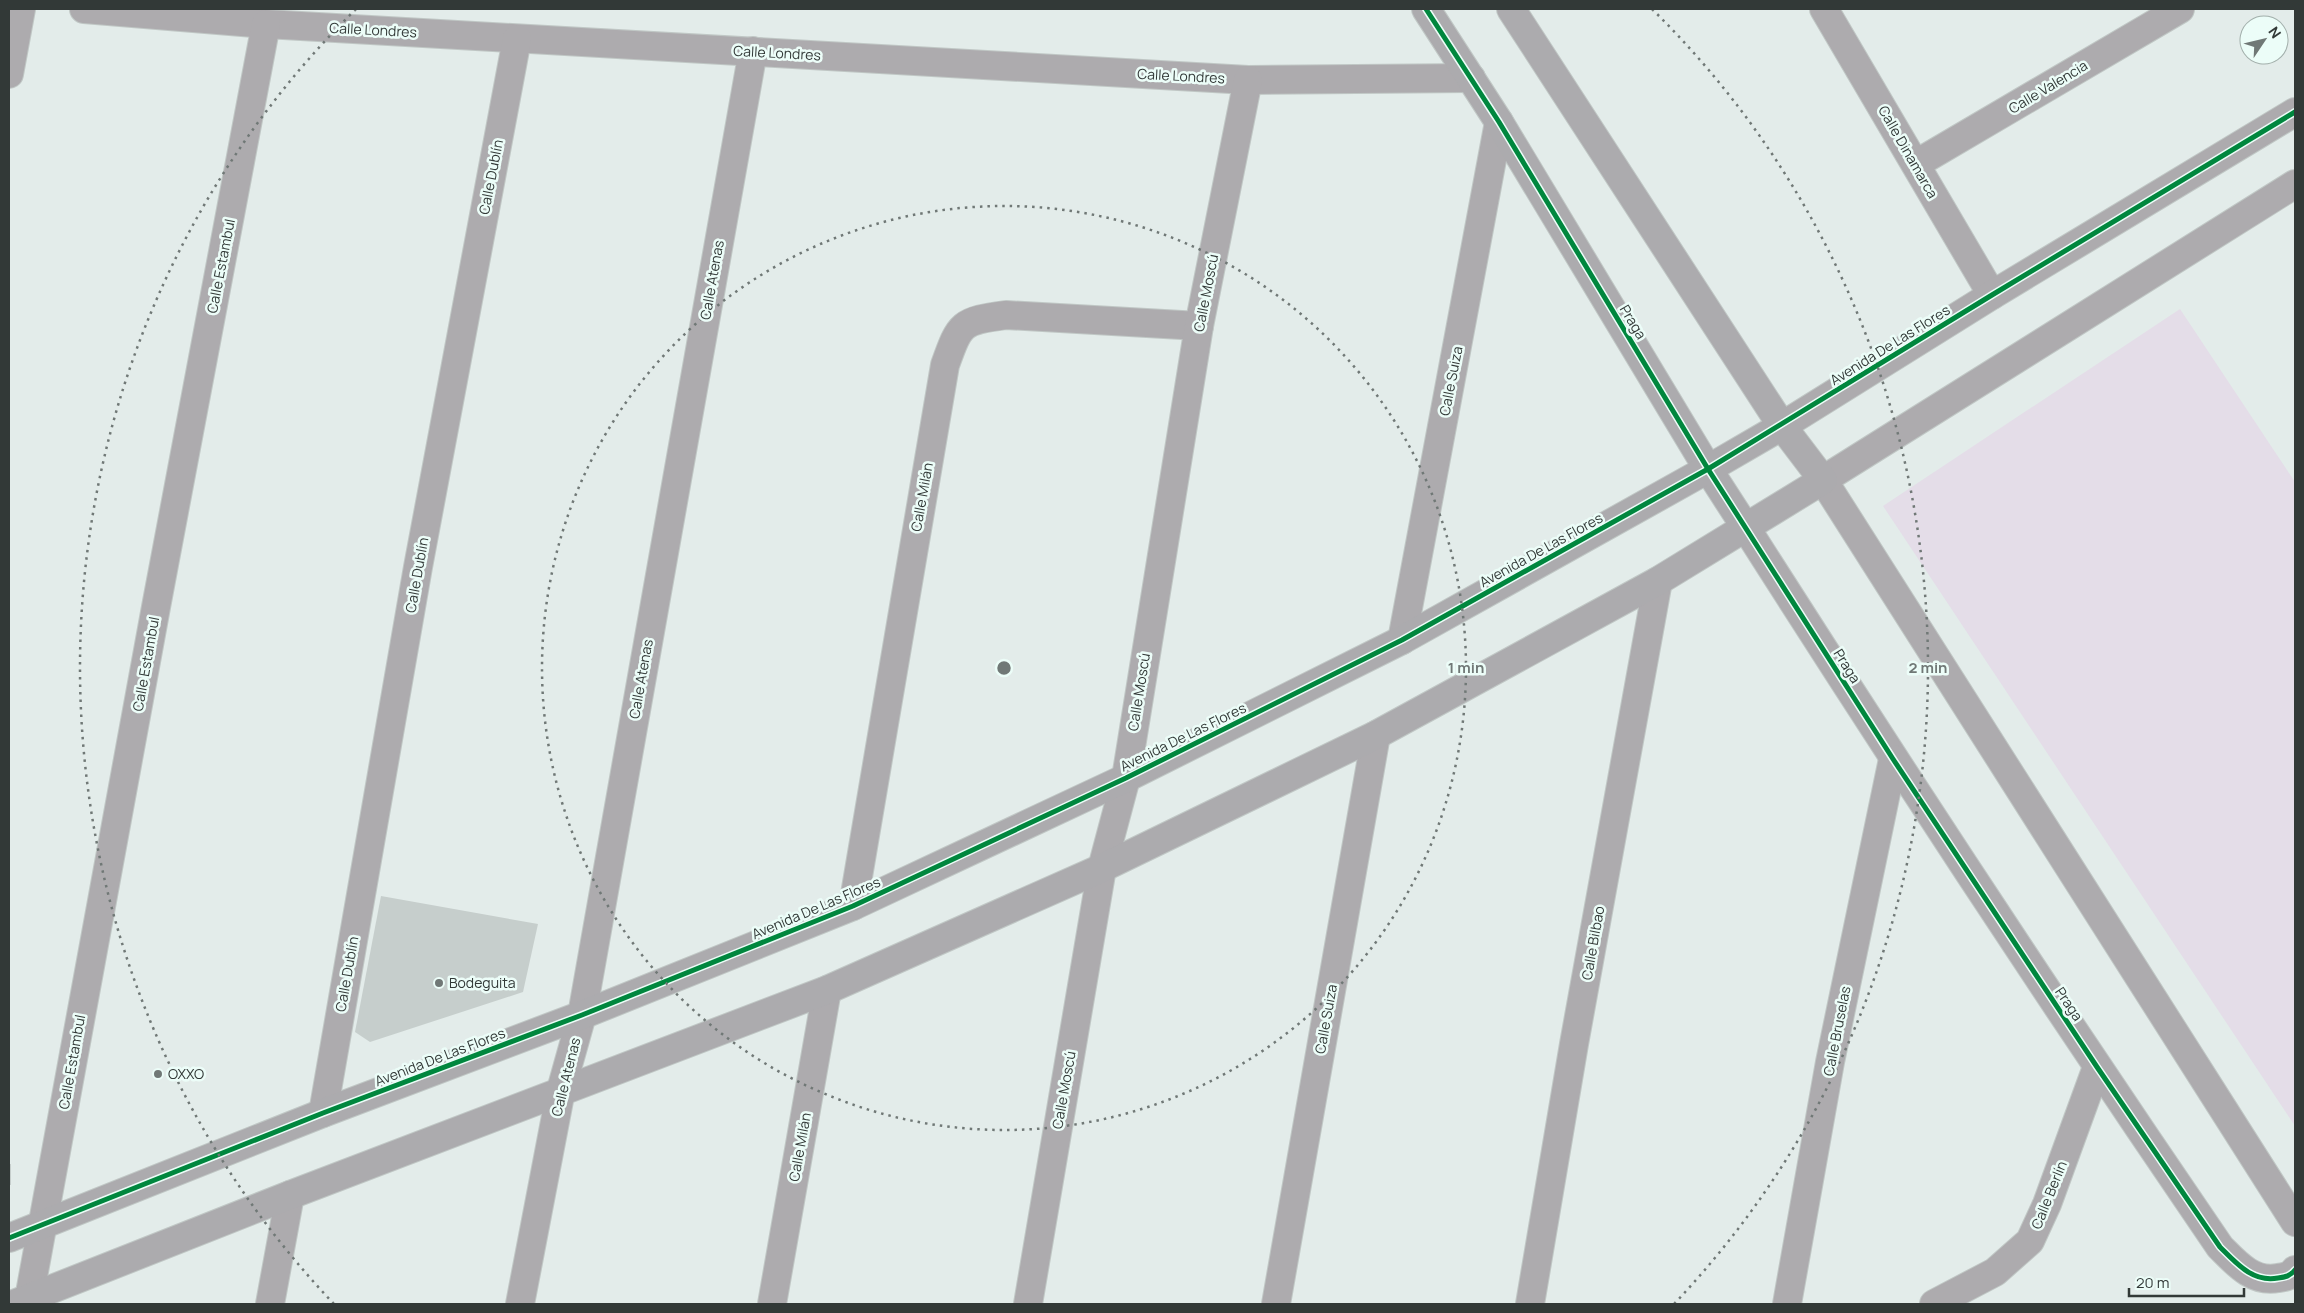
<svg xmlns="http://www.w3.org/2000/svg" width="2304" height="1313" viewBox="0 0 2304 1313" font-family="Manrope,sans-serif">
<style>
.green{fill:#e4dde8}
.building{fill:#c6cecc}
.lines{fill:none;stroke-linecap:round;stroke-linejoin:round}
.street-casing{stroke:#c0c7c5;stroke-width:30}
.secondary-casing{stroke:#c0c7c5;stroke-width:30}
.street{stroke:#adabae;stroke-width:28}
.secondary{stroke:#acabae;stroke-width:28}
.cycleway-casing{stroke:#ecfdf8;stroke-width:8}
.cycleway{stroke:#00873e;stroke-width:5}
.ring{fill:none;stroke:#707876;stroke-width:2.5;stroke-dasharray:2.5 5}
.poi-dot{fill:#707876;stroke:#ecfdf8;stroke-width:2}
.labels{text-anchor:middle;stroke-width:5;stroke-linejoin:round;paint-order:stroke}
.street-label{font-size:14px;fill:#323937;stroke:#ecfdf8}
.poi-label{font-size:14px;fill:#323937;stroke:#ecfdf8;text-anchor:start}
.centre{fill:#707876;stroke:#ecfdf8;stroke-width:2.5}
.ring-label{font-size:15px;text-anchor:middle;font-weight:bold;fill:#707876;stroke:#ecfdf8;stroke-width:5;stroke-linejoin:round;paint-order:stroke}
</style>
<rect width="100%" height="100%" fill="#e3ecea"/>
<path class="green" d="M 2180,309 L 2295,482 L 2295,1126 L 1883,506 Z"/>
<g class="building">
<path d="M 381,896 L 538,924 L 523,992 L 370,1042 L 355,1032 Z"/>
<rect x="9" y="1164" width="2" height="21"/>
</g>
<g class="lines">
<defs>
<g id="street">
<path d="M 84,9 L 266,24 L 1248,80 L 1471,78"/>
<path d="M 1824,9 L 1992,295"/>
<path d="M 9,74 L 21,9"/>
<path d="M 1916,164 L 2180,9"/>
<path d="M 2295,184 L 1823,480 L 2295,1222"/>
<path d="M 1782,426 L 1992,295 L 2295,112"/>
<path d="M 1746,528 C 1900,770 2058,1010 2220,1247 C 2236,1263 2253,1283 2278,1278 C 2286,1277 2290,1276 2295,1270"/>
<path d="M 1402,640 L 1499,122"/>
<path d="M 853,906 L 945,365 C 960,323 961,321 1006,315 L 1199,326"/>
<path d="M 323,1113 L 418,567 L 517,39"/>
<path d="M 28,1304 L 156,607 L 266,24"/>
<path d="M 270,1304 L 290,1195"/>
<path d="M 520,1304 L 561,1090 L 582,1015 L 753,51"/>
<path d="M 772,1304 L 827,990"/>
<path d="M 1028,1304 L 1102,868 L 1126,778 L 1199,326 L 1248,80"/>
<path d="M 1276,1304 L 1376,735"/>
<path d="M 1530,1304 L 1574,1044 L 1658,581"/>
<path d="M 1787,1304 L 1830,1062 L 1893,759"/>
<path d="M 1934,1304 L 1995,1272 L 2030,1241 L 2047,1204 L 2097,1067"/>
</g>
<g id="secondary">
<path d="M 1426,9 L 1499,122 L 1708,469 L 1746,528"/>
<path d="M 9,1238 L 323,1113 L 582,1015 L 853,906 L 1126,778 L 1402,640 L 1708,469 L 1782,426"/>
<path d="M 14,1304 L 290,1195 L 827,990 L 1102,868 L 1376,735 L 1658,581 L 1823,480 L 1782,426 L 1511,9"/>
</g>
</defs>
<use href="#street" class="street-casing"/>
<use href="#secondary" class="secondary-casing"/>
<use href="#street" class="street"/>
<use href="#secondary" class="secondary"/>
<defs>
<g id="cycleway">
<path d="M 1426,9 L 1499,122 L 1708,469 L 1893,759 L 2097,1067 L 2220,1247 C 2236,1263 2253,1283 2278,1278 C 2286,1277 2290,1276 2295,1270"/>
<path d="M 9,1238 L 323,1113 L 582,1015 L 853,906 L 1126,778 L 1402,640 L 1708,469 L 1992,295 L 2295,112"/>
</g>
</defs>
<use href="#cycleway" class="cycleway-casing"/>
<use href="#cycleway" class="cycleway"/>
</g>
<g class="ring">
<circle cx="1004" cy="668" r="462"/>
<path d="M334 1304A924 924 0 0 1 356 9M1652 9A924 924 0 0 1 1674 1304"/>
</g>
<g class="poi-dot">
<circle cx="439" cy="983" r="5"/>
<circle cx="158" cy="1074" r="5"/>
</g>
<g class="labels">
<g class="street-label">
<text transform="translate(373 30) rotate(3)" y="5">Calle Londres</text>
<text transform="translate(777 53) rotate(3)" y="5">Calle Londres</text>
<text transform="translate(1181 76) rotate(3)" y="5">Calle Londres</text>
<text transform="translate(2048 87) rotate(-31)" y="5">Calle Valencia</text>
<text transform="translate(1908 152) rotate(60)" y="5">Calle Dinamarca</text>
<text transform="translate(491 177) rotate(-79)" y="5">Calle Dublín</text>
<text transform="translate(221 266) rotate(-79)" y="5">Calle Estambul</text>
<text transform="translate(712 280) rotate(-80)" y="5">Calle Atenas</text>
<text transform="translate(1206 293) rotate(-79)" y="5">Calle Moscú</text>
<text transform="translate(1633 322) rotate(59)" y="5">Praga</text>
<text transform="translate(1890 345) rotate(-32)" y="5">Avenida De Las Flores</text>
<text transform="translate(1451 381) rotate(-79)" y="5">Calle Suiza</text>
<text transform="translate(922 497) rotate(-80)" y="5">Calle Milán</text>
<text transform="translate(1541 550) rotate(-29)" y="5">Avenida De Las Flores</text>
<text transform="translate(417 575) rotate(-80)" y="5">Calle Dublín</text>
<text transform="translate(146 664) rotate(-80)" y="5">Calle Estambul</text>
<text transform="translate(1847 666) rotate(58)" y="5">Praga</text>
<text transform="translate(641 679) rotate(-80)" y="5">Calle Atenas</text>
<text transform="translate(1139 692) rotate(-81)" y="5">Calle Moscú</text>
<text transform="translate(1183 737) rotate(-26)" y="5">Avenida De Las Flores</text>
<text transform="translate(816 908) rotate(-23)" y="5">Avenida De Las Flores</text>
<text transform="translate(1593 943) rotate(-80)" y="5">Calle Bilbao</text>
<text transform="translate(347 974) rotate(-80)" y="5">Calle Dublín</text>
<text transform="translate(2069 1004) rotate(56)" y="5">Praga</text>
<text transform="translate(1326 1019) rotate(-80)" y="5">Calle Suiza</text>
<text transform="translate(1837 1031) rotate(-79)" y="5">Calle Bruselas</text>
<text transform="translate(440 1057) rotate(-21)" y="5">Avenida De Las Flores</text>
<text transform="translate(72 1062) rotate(-80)" y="5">Calle Estambul</text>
<text transform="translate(566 1077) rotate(-76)" y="5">Calle Atenas</text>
<text transform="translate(1064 1090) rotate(-80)" y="5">Calle Moscú</text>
<text transform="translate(800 1147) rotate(-80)" y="5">Calle Milán</text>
<text transform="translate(2049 1195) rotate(-68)" y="5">Calle Berlín</text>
</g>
<g class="poi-label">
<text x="449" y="988">Bodeguita</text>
<text x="168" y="1079">OXXO</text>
</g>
</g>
<circle cx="1004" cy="668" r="8" class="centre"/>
<g class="ring-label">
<text x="1466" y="673">1 min</text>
<text x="1928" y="673">2 min</text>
</g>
<rect width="2304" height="1313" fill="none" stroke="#323937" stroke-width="20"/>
<g transform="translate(2264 40) rotate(55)"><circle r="24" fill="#ecfdf8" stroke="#a2afab"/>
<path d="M0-4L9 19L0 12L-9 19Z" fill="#707876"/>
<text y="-8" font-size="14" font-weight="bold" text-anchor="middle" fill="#323937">N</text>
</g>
<path d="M2129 1288v8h115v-8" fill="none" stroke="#323937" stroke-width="2.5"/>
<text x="2136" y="1288" font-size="15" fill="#323937" stroke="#ecfdf8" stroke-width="4" paint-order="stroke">20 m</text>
</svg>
